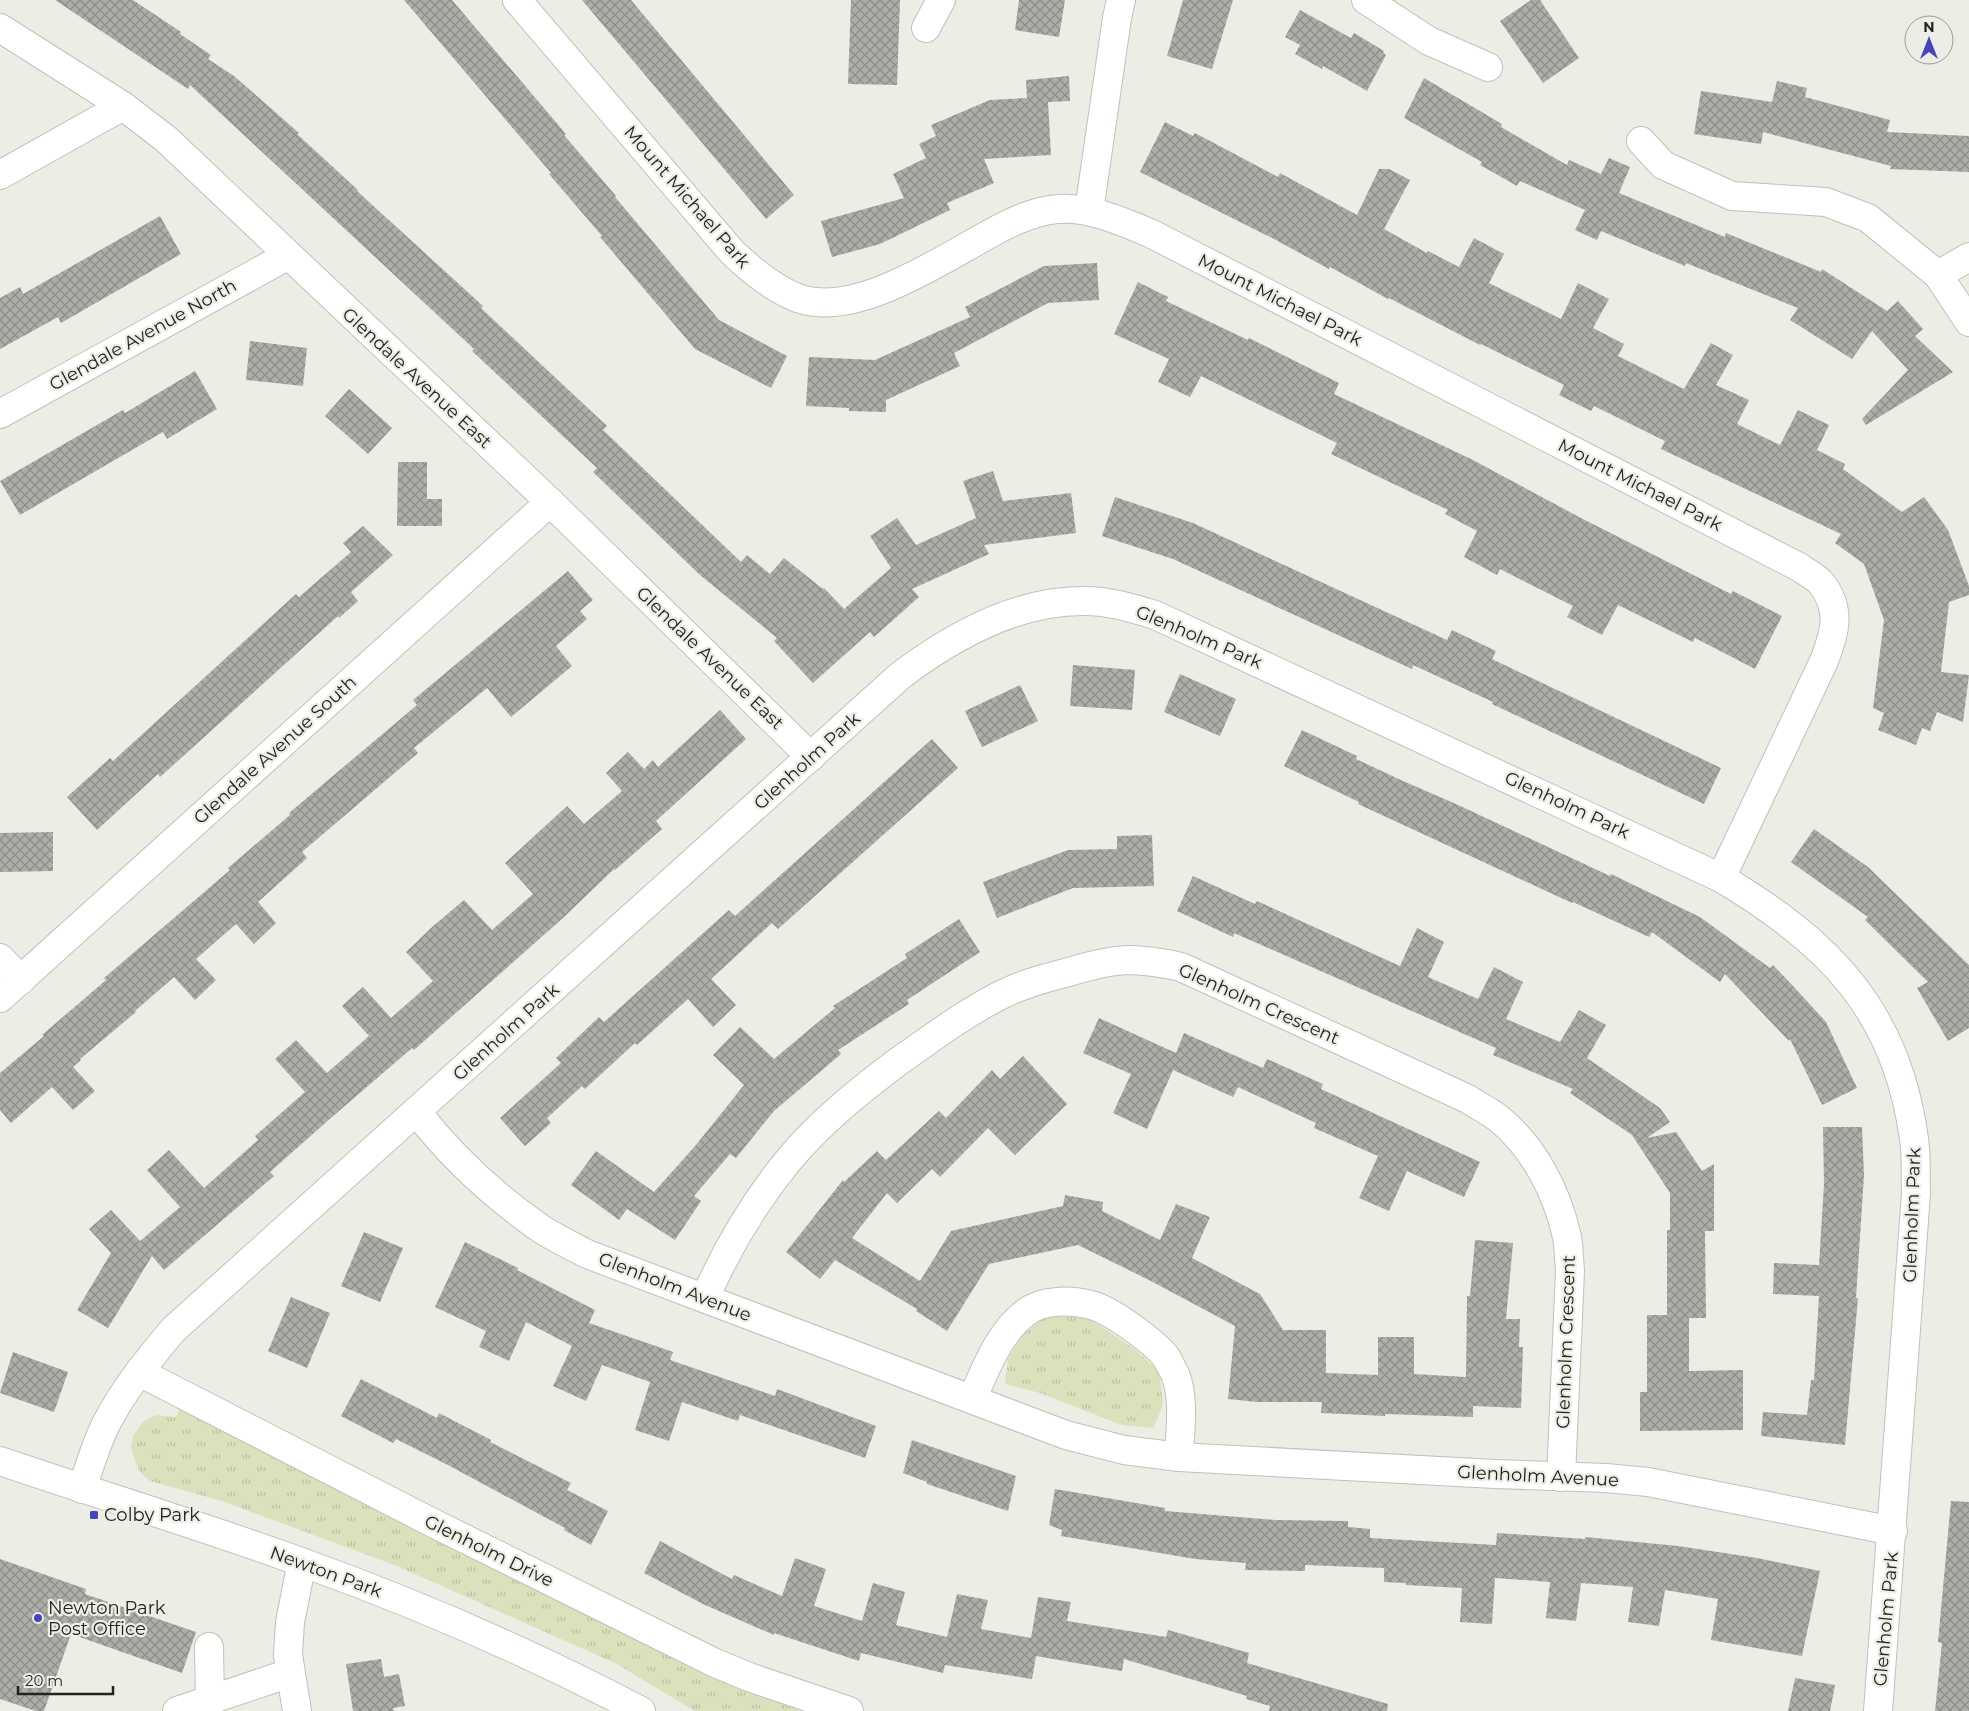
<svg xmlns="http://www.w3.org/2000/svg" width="1969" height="1711" viewBox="0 0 1969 1711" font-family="Montserrat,sans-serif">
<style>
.grass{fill:url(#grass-tufts)}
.building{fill:url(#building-cross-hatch)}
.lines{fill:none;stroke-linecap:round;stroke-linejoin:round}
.minor-casing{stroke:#c0c1ba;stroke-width:30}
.minor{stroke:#fff;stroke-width:28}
.poi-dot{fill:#4645bb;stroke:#ecede5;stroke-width:2}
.labels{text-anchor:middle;stroke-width:4.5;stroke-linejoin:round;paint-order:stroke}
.street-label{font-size:18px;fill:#222320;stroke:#ecede5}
.poi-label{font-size:18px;fill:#222320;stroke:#ecede5;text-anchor:start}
</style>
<defs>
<pattern id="grass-tufts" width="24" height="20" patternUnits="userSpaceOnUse" patternTransform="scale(1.25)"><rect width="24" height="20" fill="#dce0bc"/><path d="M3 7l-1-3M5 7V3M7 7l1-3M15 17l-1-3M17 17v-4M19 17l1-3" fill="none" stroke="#bcc0a1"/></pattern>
<pattern id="building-cross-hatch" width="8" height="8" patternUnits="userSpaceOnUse" patternTransform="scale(1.25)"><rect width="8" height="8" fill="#adaea7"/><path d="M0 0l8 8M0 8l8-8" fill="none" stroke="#8c8d88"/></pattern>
</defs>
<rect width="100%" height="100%" fill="#ecede5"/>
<g class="grass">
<path d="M 1044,1317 L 1087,1317 L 1133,1348 L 1159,1371 L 1163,1405 L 1153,1428 L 1122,1425 L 1040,1393 L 1005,1384 L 1008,1358 L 1021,1337 Z"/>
<path d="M 180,1409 C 281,1460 383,1509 485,1560 C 590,1613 691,1673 802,1711 L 695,1711 L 615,1663 L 397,1566 L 222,1501 L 150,1481 L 139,1471 L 131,1448 L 133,1436 L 143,1422 L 156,1415 L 176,1417 Z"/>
</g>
<g class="building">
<path d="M 55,0 L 133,0 L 181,32 L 180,34 L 211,55 L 208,59 L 234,76 L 299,133 L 297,134 L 358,190 L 357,191 L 483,306 L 481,308 L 607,426 L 603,430 L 741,562 L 747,555 L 770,574 L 784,558 L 823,589 L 824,588 L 844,609 L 891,568 L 870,536 L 897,518 L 916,545 L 976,518 L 963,481 L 993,471 L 1003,501 L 1071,493 L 1076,533 L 984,545 L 989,554 L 912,589 L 919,597 L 874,637 L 870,632 L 813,683 L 774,641 L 777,638 L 700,575 L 593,472 L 597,468 L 472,351 L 474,349 L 190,85 L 188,89 Z"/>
<path d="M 404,0 L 452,0 L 566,134 L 564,135 L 616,196 L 615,197 L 719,320 L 787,356 L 771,388 L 695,349 L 600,237 L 602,236 L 549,174 L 551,173 Z"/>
<path d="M 582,0 L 631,0 L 794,195 L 766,219 Z"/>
<path d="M 851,0 L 900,0 L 897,85 L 848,84 Z"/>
<path d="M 1019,0 L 1065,0 L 1059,37 L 1015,30 Z"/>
<path d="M 1183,0 L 1233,0 L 1212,69 L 1167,56 Z"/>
<path d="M 1531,0 L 1540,0 L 1579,58 L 1543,83 L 1500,21 Z"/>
<path d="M 1300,10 L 1351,38 L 1354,33 L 1384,51 L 1383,53 L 1386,55 L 1367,91 L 1323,66 L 1322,69 L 1295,54 L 1300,45 L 1285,37 Z"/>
<path d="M 1069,76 L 1070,101 L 1048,102 L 1051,155 L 984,159 L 994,183 L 947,203 L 950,210 L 880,244 L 832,257 L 821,221 L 904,198 L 893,174 L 926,158 L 919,144 L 936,136 L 931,125 L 990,100 L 1027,98 L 1026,80 Z"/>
<path d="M 1424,78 L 1502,124 L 1501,127 L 1567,165 L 1569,160 L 1601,174 L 1609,158 L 1630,167 L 1619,193 L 1725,237 L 1726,233 L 1821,272 L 1822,269 L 1887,311 L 1898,301 L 1923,329 L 1915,336 L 1953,372 L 1866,425 L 1862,419 L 1908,370 L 1872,331 L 1852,359 L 1790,320 L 1798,308 L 1686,263 L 1685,266 L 1601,231 L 1597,240 L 1575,230 L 1585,210 L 1520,181 L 1517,186 L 1480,165 L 1482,162 L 1404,118 Z"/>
<path d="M 1777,81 L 1807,88 L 1805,97 L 1890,120 L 1887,132 L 1969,136 L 1969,172 L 1890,169 L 1891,166 L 1763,132 L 1761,144 L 1694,134 L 1701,91 L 1772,102 Z"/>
<path d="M 1165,122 L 1193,136 L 1195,133 L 1278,177 L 1280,173 L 1357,215 L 1379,169 L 1389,169 L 1410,180 L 1384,229 L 1427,253 L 1428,251 L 1459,267 L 1474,238 L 1504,254 L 1489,283 L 1561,319 L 1578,283 L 1609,299 L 1593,328 L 1624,344 L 1618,356 L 1684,389 L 1711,343 L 1733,355 L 1716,385 L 1749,400 L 1737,424 L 1780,445 L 1798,410 L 1829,425 L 1817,450 L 1845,464 L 1843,469 L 1902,512 L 1924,497 L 1948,530 L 1969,586 L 1969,595 L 1949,602 L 1941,672 L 1969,675 L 1963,722 L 1937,712 L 1930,731 L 1922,728 L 1916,745 L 1878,730 L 1884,713 L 1873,708 L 1884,620 L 1864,564 L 1835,543 L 1841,534 L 1661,449 L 1665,441 L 1594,406 L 1591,411 L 1559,395 L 1564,385 L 1481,344 L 1480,345 L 1389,298 L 1388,299 L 1330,267 L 1329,269 L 1274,239 L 1140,172 Z"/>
<path d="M 160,216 L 181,254 L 61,323 L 58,317 L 0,349 L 0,298 L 20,287 L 23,294 Z"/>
<path d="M 1097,263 L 1099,300 L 1048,303 L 954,353 L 960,366 L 886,400 L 886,412 L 849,411 L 849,408 L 806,406 L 809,357 L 875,360 L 970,317 L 965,307 L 1044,266 Z"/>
<path d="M 1138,282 L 1168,297 L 1166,301 L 1248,340 L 1249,338 L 1339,383 L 1334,394 L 1473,460 L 1579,517 L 1731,594 L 1733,591 L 1782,616 L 1755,669 L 1695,638 L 1693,642 L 1618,605 L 1602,635 L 1567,617 L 1573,606 L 1500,569 L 1497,575 L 1464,557 L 1477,531 L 1445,514 L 1448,510 L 1331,454 L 1337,443 L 1201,376 L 1190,397 L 1158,382 L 1169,359 L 1114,334 Z"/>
<path d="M 250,341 L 307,348 L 303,386 L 246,380 Z"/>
<path d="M 195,371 L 217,409 L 167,439 L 163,432 L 20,515 L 0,481 L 123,410 L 125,413 Z"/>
<path d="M 349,389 L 392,428 L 368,454 L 325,416 Z"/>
<path d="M 398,462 L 427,462 L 427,499 L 442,499 L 442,526 L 397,526 Z"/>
<path d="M 1115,497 L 1193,523 L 1447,640 L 1452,630 L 1496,651 L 1492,659 L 1721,768 L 1704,804 L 1492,704 L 1493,702 L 1413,665 L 1412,669 L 1173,559 L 1102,536 Z"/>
<path d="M 363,526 L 393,555 L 351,592 L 358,601 L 339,618 L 338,616 L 160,777 L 158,774 L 97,830 L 67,797 L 110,758 L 113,761 L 296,594 L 299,597 L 351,552 L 343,543 Z"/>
<path d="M 568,571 L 593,600 L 580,611 L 587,619 L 556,646 L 572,666 L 511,717 L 487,688 L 414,748 L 418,753 L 302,852 L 307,858 L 258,902 L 276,923 L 254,944 L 236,924 L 196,959 L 216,980 L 195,1000 L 174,977 L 135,1011 L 136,1012 L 80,1059 L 81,1060 L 73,1067 L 95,1091 L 73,1110 L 52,1087 L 11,1123 L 0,1110 L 0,1073 L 44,1036 L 42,1035 L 106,980 L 104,978 L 230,870 L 228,868 L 290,815 L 289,813 L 417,705 L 413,700 Z"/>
<path d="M 1073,665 L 1135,670 L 1132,710 L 1070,706 Z"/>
<path d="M 1180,674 L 1236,699 L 1220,736 L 1164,712 Z"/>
<path d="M 1020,685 L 1038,721 L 982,747 L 965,711 Z"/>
<path d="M 720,710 L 746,739 L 656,821 L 662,829 L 615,870 L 614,869 L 564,917 L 414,1050 L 412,1048 L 332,1117 L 270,1172 L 274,1176 L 164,1270 L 152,1256 L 108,1328 L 77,1310 L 111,1253 L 89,1229 L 111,1210 L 140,1241 L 180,1207 L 147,1170 L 169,1150 L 204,1188 L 258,1140 L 255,1136 L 305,1092 L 275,1059 L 296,1040 L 327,1073 L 369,1036 L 342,1006 L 363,987 L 391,1018 L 433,981 L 406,952 L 431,928 L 464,900 L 492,930 L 533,894 L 505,863 L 567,806 L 584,824 L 622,791 L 606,773 L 628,752 L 644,769 L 653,760 L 658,767 Z"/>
<path d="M 1302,730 L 1357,756 L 1356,759 L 1403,781 L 1456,804 L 1610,876 L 1611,874 L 1700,917 L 1770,968 L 1773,965 L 1794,987 L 1826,1022 L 1857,1088 L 1822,1105 L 1790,1039 L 1789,1041 L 1725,974 L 1720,982 L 1652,932 L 1649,937 L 1573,902 L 1572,903 L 1358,804 L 1359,802 L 1284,766 Z"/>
<path d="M 932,739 L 958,768 L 778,929 L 772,923 L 711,979 L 736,1005 L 713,1027 L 688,999 L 637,1045 L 635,1043 L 585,1089 L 582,1086 L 547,1118 L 551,1123 L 525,1146 L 500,1118 L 561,1063 L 556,1058 L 599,1017 L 604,1022 L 729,910 L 735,916 Z"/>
<path d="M 1814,829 L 1868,867 L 1969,965 L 1969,1028 L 1948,1041 L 1917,988 L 1928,982 L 1865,920 L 1868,917 L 1791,862 Z"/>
<path d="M 53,832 L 53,871 L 0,872 L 0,833 Z"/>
<path d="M 1152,835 L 1154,886 L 1073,888 L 997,918 L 983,882 L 1068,850 L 1117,849 L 1117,836 Z"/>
<path d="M 1193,876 L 1255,904 L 1257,901 L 1400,966 L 1417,928 L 1444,942 L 1428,977 L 1478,999 L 1494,967 L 1523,982 L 1506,1019 L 1560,1042 L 1579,1010 L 1606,1025 L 1587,1058 L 1660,1108 L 1670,1122 L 1647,1138 L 1676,1132 L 1702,1171 L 1714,1164 L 1714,1231 L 1705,1231 L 1706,1318 L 1689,1318 L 1689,1371 L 1743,1370 L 1743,1430 L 1640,1431 L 1640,1392 L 1647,1392 L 1647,1315 L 1667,1315 L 1667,1230 L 1670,1230 L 1670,1193 L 1632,1135 L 1570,1093 L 1573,1089 L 1493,1055 L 1496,1048 L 1234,933 L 1233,937 L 1177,911 Z"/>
<path d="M 959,919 L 980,952 L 907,1000 L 909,1004 L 838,1050 L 841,1054 L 774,1111 L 736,1158 L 730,1154 L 694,1196 L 701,1201 L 675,1240 L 627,1209 L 619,1220 L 571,1185 L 596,1151 L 654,1192 L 696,1145 L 744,1085 L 713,1055 L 740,1027 L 774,1059 L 835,1008 L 833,1006 L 907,958 L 905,954 Z"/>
<path d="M 1099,1018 L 1176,1053 L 1184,1033 L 1263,1068 L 1267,1059 L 1323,1084 L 1321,1089 L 1480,1162 L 1464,1197 L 1407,1171 L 1389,1211 L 1359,1198 L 1378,1156 L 1314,1128 L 1316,1123 L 1238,1087 L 1233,1097 L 1173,1070 L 1147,1129 L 1113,1113 L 1131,1074 L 1083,1053 Z"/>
<path d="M 1023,1056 L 1067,1104 L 1015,1155 L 988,1128 L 940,1177 L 932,1169 L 897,1203 L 887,1193 L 852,1238 L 920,1281 L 951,1231 L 1063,1206 L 1065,1195 L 1103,1202 L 1102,1211 L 1160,1240 L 1176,1204 L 1210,1217 L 1192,1258 L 1260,1294 L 1283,1330 L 1326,1330 L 1326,1373 L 1378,1375 L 1378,1337 L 1414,1337 L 1414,1374 L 1466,1377 L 1467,1296 L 1470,1296 L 1475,1240 L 1513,1243 L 1506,1319 L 1520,1319 L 1519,1347 L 1523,1347 L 1521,1408 L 1473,1406 L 1473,1417 L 1385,1414 L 1385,1416 L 1321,1413 L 1322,1402 L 1257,1402 L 1228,1399 L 1235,1326 L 1151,1281 L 1078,1245 L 989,1264 L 947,1331 L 916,1311 L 917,1309 L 835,1260 L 820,1279 L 786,1252 L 843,1180 L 844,1182 L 877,1151 L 886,1160 L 939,1111 L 946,1118 L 992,1070 L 1000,1079 Z"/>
<path d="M 1823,1127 L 1862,1127 L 1864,1175 L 1856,1298 L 1858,1298 L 1845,1445 L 1761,1436 L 1763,1412 L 1807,1415 L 1811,1380 L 1814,1380 L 1819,1296 L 1773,1294 L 1774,1263 L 1819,1265 L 1824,1184 Z"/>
<path d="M 364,1232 L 403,1248 L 380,1302 L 341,1286 Z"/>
<path d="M 465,1242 L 518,1268 L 517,1270 L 595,1310 L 589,1323 L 673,1352 L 670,1360 L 775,1396 L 777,1389 L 876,1426 L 865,1458 L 740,1415 L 738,1421 L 682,1402 L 669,1441 L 635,1430 L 650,1382 L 602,1365 L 586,1401 L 553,1386 L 572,1346 L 526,1322 L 509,1361 L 479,1347 L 486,1331 L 435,1307 Z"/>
<path d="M 291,1297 L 330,1313 L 307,1368 L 268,1351 Z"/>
<path d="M 13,1352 L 68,1372 L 54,1412 L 0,1393 Z"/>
<path d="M 361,1379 L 437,1418 L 439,1413 L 491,1440 L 490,1442 L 571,1483 L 567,1490 L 608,1511 L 591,1545 L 564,1530 L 565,1528 L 446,1464 L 396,1439 L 393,1443 L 341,1416 Z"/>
<path d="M 912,1440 L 1016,1476 L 1008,1511 L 927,1484 L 927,1482 L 903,1473 Z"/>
<path d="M 1055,1489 L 1165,1508 L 1165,1511 L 1276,1520 L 1348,1521 L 1348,1527 L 1370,1529 L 1370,1538 L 1496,1545 L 1497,1533 L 1585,1539 L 1585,1537 L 1678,1546 L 1757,1558 L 1820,1571 L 1802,1656 L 1711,1640 L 1718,1599 L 1665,1590 L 1659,1626 L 1628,1622 L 1633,1587 L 1581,1583 L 1576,1621 L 1546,1618 L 1550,1582 L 1495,1578 L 1492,1624 L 1460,1622 L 1462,1588 L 1406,1585 L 1406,1583 L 1384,1582 L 1384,1568 L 1305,1565 L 1305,1571 L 1245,1570 L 1246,1563 L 1195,1559 L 1061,1536 L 1062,1530 L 1049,1525 Z"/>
<path d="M 1951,1501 L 1969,1502 L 1969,1711 L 1935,1711 L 1942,1643 L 1938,1642 Z"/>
<path d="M 660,1541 L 732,1579 L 734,1575 L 782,1596 L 795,1558 L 826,1569 L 814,1606 L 862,1621 L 873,1583 L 905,1592 L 896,1625 L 947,1637 L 957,1594 L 988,1600 L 981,1629 L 1031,1638 L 1038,1597 L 1071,1602 L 1067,1621 L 1166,1637 L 1168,1630 L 1249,1653 L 1247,1663 L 1388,1704 L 1387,1711 L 1269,1711 L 1270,1706 L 1246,1699 L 1247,1696 L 1124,1659 L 1122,1671 L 1036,1656 L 1032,1679 L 945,1665 L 943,1673 L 861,1653 L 859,1661 L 774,1633 L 774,1635 L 705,1605 L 644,1573 Z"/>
<path d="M 0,1559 L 86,1589 L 85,1594 L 196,1632 L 182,1673 L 71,1634 L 44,1711 L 36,1711 L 0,1699 Z"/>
<path d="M 381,1659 L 384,1677 L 399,1674 L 405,1706 L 393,1708 L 394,1711 L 353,1711 L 346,1664 Z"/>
<path d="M 1795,1678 L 1835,1685 L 1830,1711 L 1788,1711 Z"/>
</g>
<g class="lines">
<defs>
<g id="minor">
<path d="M 517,0 L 732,252 C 751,270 778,293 804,300 C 857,314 932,266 977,241 C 1001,227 1030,211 1058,209 C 1090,207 1121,221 1150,233 L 1799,567 C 1806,572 1816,577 1821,583 C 1842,609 1835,633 1824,661 L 1721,878"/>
<path d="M 1366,0 L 1429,41 L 1488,67"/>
<path d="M 0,28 L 123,106 L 166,139 L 550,502 L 811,757"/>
<path d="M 926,28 L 941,0"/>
<path d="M 1641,141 L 1663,165 L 1732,196 L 1826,202 L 1868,218 L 1938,275"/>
<path d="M 0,175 L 123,106"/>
<path d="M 1089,211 L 1117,18 L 1121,0"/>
<path d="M 1969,257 L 1938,275 L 1969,322"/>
<path d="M 0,414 L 287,256"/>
<path d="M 0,958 L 21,980"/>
<path d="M 0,998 L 550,502"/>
<path d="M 417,1112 C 450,1155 492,1194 537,1226 C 552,1237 571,1245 587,1254 L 1066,1435 L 1124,1450 L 1179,1457 L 1495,1474 L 1606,1478 L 1648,1482 L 1893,1531"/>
<path d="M 705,1298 C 726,1250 753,1204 787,1162 C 819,1123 859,1091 899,1061 C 932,1038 965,1013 1001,995 C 1022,984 1046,978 1069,972 C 1088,966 1112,960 1132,960 C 1149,961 1165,963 1181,967 L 1468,1099 C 1478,1106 1489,1111 1498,1118 C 1534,1147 1557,1192 1567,1237 C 1569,1248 1569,1260 1570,1271 L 1561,1477"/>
<path d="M 139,1372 L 431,1522 L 713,1662 L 749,1677 L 849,1711"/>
<path d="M 972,1399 C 986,1369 998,1334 1025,1313 C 1042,1299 1072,1300 1091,1305 C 1111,1310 1153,1341 1166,1357 C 1169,1362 1172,1369 1175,1374 C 1185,1398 1180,1431 1179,1457"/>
<path d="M 0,1461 C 100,1495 202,1526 301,1562 C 418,1604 531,1653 641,1711"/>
<path d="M 82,1489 C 89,1468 96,1444 106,1424 C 124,1389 148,1360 173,1330 L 901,675 C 953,636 1018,600 1085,601 C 1109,601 1132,608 1155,615 L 1721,878 C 1829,942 1897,1011 1914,1139 C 1917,1157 1915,1175 1916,1193 L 1878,1711"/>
<path d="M 209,1647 L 210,1701"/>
<path d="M 177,1711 L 290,1673"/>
<path d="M 297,1711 L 288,1655 L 290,1622 L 302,1562"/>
</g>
</defs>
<use href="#minor" class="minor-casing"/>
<use href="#minor" class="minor"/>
</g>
<g class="poi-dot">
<rect x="89" y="1510" width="10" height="10" rx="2.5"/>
<circle cx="38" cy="1618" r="5"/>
</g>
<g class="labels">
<g class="street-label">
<text transform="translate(687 197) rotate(49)" y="6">Mount Michael Park</text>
<text transform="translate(1280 300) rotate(27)" y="6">Mount Michael Park</text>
<text transform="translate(143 335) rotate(-29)" y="6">Glendale Avenue North</text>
<text transform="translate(417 378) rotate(43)" y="6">Glendale Avenue East</text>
<text transform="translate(1640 485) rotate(27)" y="6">Mount Michael Park</text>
<text transform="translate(1199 637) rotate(23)" y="6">Glenholm Park</text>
<text transform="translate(710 658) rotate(44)" y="6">Glendale Avenue East</text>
<text transform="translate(275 750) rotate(-42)" y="6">Glendale Avenue South</text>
<text transform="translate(807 761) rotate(-42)" y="6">Glenholm Park</text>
<text transform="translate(1567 805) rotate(25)" y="6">Glenholm Park</text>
<text transform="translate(1259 1004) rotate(24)" y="6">Glenholm Crescent</text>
<text transform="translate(506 1032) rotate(-42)" y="6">Glenholm Park</text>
<text transform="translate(1912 1215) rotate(-88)" y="6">Glenholm Park</text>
<text transform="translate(675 1287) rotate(21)" y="6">Glenholm Avenue</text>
<text transform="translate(1566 1342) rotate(-88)" y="6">Glenholm Crescent</text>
<text transform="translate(1538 1476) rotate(3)" y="6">Glenholm Avenue</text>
<text transform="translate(489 1551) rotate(26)" y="6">Glenholm Drive</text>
<text transform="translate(326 1572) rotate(20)" y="6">Newton Park</text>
<text transform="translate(1886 1619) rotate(-85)" y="6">Glenholm Park</text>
</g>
<g class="poi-label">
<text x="104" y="1521">Colby Park</text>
<text x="48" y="1614">Newton Park<tspan x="48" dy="21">Post Office</tspan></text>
</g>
</g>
<g transform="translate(1929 40)"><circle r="24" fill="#ecede5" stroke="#9b9c96"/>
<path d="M0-4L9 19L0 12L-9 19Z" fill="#4645bb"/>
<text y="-8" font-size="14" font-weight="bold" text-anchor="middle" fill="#222320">N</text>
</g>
<path d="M18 1686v8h95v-8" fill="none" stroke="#222320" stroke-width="2.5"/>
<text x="25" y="1686" font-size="15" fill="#222320" stroke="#ecede5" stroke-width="4" paint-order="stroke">20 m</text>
</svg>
